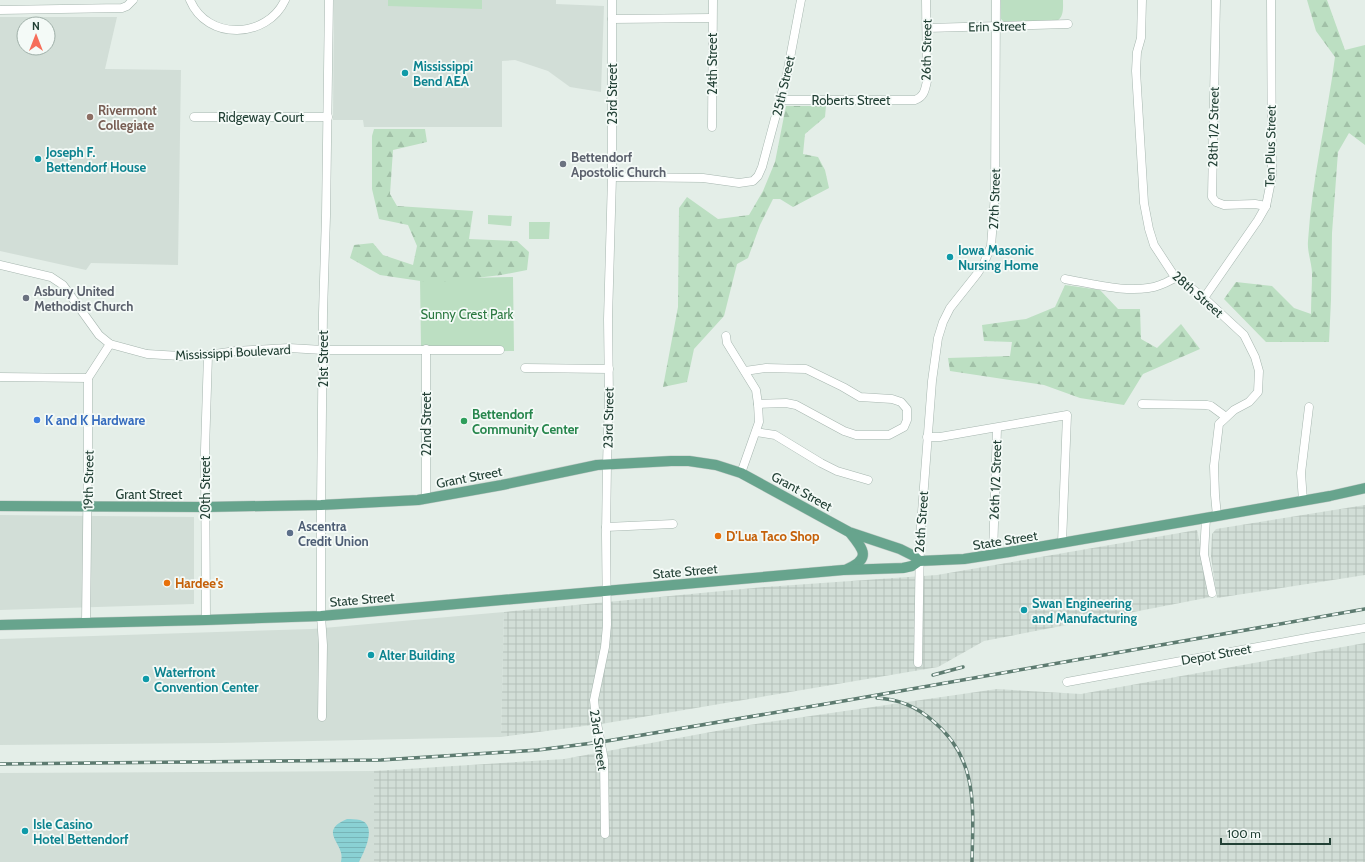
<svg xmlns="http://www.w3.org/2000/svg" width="1365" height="862" viewBox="0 0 1365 862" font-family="Cabin,sans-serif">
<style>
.built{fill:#d2ded7;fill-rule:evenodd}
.industrial{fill:url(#industrial-grid)}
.green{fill:#bcdfc2}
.forest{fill:url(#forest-firs)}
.water{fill:url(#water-rules)}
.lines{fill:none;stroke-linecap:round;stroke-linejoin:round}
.minor-casing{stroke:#a6b6af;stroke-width:9}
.major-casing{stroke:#c1cac6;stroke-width:11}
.minor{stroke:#fff;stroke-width:8}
.major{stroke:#67a48d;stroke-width:10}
.rail-casing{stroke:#5d7b70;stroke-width:3.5}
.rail{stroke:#f4faf7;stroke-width:2;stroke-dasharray:6;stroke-linecap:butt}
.culture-dot{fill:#0f9aa8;stroke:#f4faf7;stroke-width:1.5}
.education-dot{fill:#8d6e63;stroke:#f4faf7;stroke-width:1.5}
.worship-dot{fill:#6b7280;stroke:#f4faf7;stroke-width:1.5}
.shop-dot{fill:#3f7fe0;stroke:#f4faf7;stroke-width:1.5}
.leisure-dot{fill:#2e9e5b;stroke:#f4faf7;stroke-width:1.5}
.service-dot{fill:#5c6f8a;stroke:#f4faf7;stroke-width:1.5}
.food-dot{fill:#e8710a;stroke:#f4faf7;stroke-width:1.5}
.labels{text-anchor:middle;stroke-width:3.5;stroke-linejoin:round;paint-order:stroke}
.street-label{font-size:13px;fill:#224035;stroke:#f4faf7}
.culture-label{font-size:13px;font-weight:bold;fill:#0d838f;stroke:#f4faf7;text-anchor:start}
.education-label{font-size:13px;font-weight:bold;fill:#785e54;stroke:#f4faf7;text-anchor:start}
.worship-label{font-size:13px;font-weight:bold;fill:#5b616d;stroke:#f4faf7;text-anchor:start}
.park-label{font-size:13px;fill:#2b7840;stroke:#f4faf7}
.leisure-label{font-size:13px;font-weight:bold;fill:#27864d;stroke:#f4faf7;text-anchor:start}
.shop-label{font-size:13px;font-weight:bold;fill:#366cbe;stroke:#f4faf7;text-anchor:start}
.service-label{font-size:13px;font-weight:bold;fill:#4e5e75;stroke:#f4faf7;text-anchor:start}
.food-label{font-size:13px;font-weight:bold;fill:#c56008;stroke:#f4faf7;text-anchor:start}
</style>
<defs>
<pattern id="industrial-grid" width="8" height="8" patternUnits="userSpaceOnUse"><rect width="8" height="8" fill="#d2ded7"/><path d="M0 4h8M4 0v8" fill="none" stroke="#b4c0b9"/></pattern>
<pattern id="forest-firs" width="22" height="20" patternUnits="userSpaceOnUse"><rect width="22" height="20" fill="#bcdfc2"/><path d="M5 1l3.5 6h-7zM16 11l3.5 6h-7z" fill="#a1c0a7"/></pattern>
<pattern id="water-rules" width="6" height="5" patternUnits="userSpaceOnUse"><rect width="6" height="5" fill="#8ad1d4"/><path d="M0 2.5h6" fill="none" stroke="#77b4b7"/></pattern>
</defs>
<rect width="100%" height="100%" fill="#e4eee8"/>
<g class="built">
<path d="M 334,0 L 556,0 L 556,4 L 604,6 L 601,92 L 570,87 L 548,71 L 515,60 L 502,61 L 502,127 L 364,127 L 363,120 L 333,120 Z"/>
<path d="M 0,17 L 117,17 L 105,69 L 181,70 L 178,265 L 91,263 L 86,270 L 0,251 ZM 24,24 L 48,24 L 48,48 L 24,48 Z"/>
<path d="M 0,515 L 194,517 L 194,604 L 0,610 Z"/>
<path d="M 504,612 L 501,737 L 221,743 L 0,745 L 0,639 L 312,629 Z"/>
<path d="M 374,771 L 374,862 L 0,862 L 0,773 Z"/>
</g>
<g class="industrial">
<path d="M 1365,505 L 1365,575 L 1217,598 L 1211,556 L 1212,534 L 1216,529 Z"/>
<path d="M 1197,530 L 1211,597 L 984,641 L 938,667 L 607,723 L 501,737 L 504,612 L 765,587 L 937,575 Z"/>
<path d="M 1365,643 L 1365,862 L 374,862 L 374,771 L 564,759 L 749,725 L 997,689 L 1081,694 Z"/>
</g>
<g class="green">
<path d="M 388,0 L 482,0 L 482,9 L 388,6 Z"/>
<path d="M 1001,0 L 1063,0 C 1063,9 1064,16 1057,21 L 1005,23 L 1001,19 Z"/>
<path d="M 488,215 L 512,216 L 511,226 L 488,224 Z"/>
<path d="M 529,222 L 550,222 L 549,239 L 529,239 Z"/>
<path d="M 513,277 L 514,351 L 432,352 L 431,346 L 421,346 L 420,279 Z"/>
</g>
<g class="forest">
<path d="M 1307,0 L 1327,0 L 1345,50 L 1365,45 L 1365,145 L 1349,133 L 1338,152 L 1332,233 L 1331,300 L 1329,342 L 1266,342 L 1224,299 L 1236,282 L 1272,286 L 1294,308 L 1311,314 C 1311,300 1312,287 1312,274 C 1312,263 1307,252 1308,241 C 1312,179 1327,118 1335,57 L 1316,31 Z"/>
<path d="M 786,106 L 826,106 L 825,117 L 805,134 L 803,154 L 818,157 L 825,170 L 829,188 L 793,207 L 780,199 L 773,199 L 760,225 L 748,258 L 737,264 L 724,316 L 694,349 L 687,382 L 663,387 L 678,307 L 679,208 L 687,197 L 718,219 L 749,215 L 763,191 L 775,162 Z"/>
<path d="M 374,129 L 425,129 L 427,142 L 393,150 L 390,194 L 397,206 L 473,211 L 469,239 L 517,241 L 529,252 L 527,270 L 501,275 L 434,283 L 380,275 L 350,258 L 354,245 L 373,243 L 383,255 L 413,265 L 417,246 L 408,225 L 379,219 L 372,189 L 372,136 Z"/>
<path d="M 1065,285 L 1100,290 L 1118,309 L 1140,309 L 1141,339 L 1157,348 L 1181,324 L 1200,349 L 1143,374 L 1124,405 L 1080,398 L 1044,385 L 950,371 L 948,358 L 1010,356 L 1012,342 L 984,341 L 982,325 L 1026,319 L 1055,307 Z"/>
</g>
<path class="water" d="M 347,819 C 351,819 356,819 360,820 C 378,825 364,852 359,862 L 341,862 C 347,844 316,832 347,819 Z"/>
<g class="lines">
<defs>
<g id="minor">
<path d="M 190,0 C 207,41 267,39 285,0"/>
<path d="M 1142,0 L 1141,38 L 1137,52 L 1136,71 L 1144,203 L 1149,229 L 1154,245 L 1173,274 L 1204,298 L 1244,335 L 1255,357 L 1259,371 L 1258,392 L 1249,402 L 1234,410 L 1219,424 L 1214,466 L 1215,495 L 1217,516"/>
<path d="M 1216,0 L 1212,197 L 1216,202 L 1224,205 L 1255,204 L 1266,206"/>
<path d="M 0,10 L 122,8 L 127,6 L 133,0"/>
<path d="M 612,19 L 712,18"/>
<path d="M 927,28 L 1068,24"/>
<path d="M 781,100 L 915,100 C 924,97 925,90 927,81 L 926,0"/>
<path d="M 194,117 L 328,117"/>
<path d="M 712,127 L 713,0"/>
<path d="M 612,177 L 703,178 L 739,183 L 753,181 L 758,176 L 762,167 L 787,74 L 801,0"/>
<path d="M 0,265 L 51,277 L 63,285 L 99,335 L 110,344 L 147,354 L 180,356 L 208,355 L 236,351 L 289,348 L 323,350 L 500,350"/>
<path d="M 1065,279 C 1092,284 1134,295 1160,285 C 1166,283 1171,280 1177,277"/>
<path d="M 1204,298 L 1258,220 L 1266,206 L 1272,176 L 1271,0"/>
<path d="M 726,336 L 727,343 L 756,390 L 758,404 L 759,422 L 741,473"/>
<path d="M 525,368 L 609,369"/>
<path d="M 745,371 L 766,368 L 806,369 L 843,387 L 860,397 L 892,399 L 901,402 L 907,409 L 907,420 L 904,427 L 889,435 L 856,435 L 844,431 L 796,405 L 786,403 L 758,404"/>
<path d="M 0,377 L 88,378"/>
<path d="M 1142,404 L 1207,405 L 1211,406 L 1226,417"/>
<path d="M 756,432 L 775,435 L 821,463 L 837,471 L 868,480"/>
<path d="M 927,437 L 940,437 L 1067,415 L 1062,543"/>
<path d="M 426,498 L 426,349"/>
<path d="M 1303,501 L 1301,473 L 1309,407"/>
<path d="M 1206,518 L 1204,554 L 1212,593"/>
<path d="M 606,527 L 673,524"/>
<path d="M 993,555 L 997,428"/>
<path d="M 206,620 L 205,450 L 208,355"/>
<path d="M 86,623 L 88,449 L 88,378 L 110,344"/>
<path d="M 918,663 L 920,539 L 932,381 L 938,338 L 943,322 L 950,308 L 977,274 L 984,263 L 991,246 L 995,195 L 996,0"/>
<path d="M 1067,682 L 1312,637 L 1365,628"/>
<path d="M 322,717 L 323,645 L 321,616 L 321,505 L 323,313 L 326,216 L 329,0"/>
<path d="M 605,834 L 604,760 L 596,718 L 594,700 L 605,647 L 607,625 L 606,535 L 607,464 L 609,398 L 608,319 L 612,177 L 612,0"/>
</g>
<g id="major">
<path d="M 0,506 L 205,507 L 321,505 L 418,500 L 502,485 L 597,465 L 671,461 L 689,461 L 716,465 L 741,473 L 849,532 L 900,549 L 914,556 L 919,561"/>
<path d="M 847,569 C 871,559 864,550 851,534"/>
<path d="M 0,625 L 206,620 L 321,616 L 843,570 L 903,568 L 912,566 L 919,561 L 964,559 L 1009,552 L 1217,516 L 1330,496 L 1365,488"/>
</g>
</defs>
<use href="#minor" class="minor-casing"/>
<use href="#major" class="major-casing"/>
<use href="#minor" class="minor"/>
<use href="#major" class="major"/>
<defs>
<g id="rail">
<path d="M 933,675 L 963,667"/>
<path d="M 877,698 C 899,699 917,707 933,721 C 979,759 973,808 972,862"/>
<path d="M 0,764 L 381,760 L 538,750 L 601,742 L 849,700 L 1365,609"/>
</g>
</defs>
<use href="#rail" class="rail-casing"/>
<use href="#rail" class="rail"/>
</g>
<g class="culture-dot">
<circle cx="405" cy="73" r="4"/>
<circle cx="38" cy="159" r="4"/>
<circle cx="950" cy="257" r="4"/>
<circle cx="1024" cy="610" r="4"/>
<circle cx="371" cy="655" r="4"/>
<circle cx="146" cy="679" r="4"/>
<circle cx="25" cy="831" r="4"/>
</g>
<circle class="education-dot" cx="90" cy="117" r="4"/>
<g class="worship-dot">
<circle cx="563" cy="164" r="4"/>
<circle cx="26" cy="298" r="4"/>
</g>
<circle class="shop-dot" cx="37" cy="420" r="4"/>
<circle class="leisure-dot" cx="464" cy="421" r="4"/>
<circle class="service-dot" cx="290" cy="533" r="4"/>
<g class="food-dot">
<circle cx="718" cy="536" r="4"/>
<circle cx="167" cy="583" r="4"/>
</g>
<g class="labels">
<g class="street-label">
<text transform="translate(997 26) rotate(-1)" y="5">Erin Street</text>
<text transform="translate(926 50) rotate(-89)" y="5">26th Street</text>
<text transform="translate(712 64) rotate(-90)" y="5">24th Street</text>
<text transform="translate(783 86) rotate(-77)" y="5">25th Street</text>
<text transform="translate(612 94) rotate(-90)" y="5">23rd Street</text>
<text x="851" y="105">Roberts Street</text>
<text x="261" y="122">Ridgeway Court</text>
<text transform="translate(1213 127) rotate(-89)" y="5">28th 1/2 Street</text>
<text transform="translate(1270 146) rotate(-89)" y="5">Ten Plus Street</text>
<text transform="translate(994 199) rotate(-88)" y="5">27th Street</text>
<text transform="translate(1198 294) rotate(41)" y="5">28th Street</text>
<text transform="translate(233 352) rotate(-3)" y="5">Mississippi Boulevard</text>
<text transform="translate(323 359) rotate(-90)" y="5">21st Street</text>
<text transform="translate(608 418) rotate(-89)" y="5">23rd Street</text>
<text transform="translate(426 424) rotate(-90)" y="5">22nd Street</text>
<text transform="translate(469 477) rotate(-11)" y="5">Grant Street</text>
<text transform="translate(88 480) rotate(-89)" y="5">19th Street</text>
<text transform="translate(995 480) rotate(-88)" y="5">26th 1/2 Street</text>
<text transform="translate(205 488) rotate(-90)" y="5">20th Street</text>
<text transform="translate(802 491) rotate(29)" y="5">Grant Street</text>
<text x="149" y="499">Grant Street</text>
<text transform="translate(921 522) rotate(-86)" y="5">26th Street</text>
<text transform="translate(1005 540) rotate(-9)" y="5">State Street</text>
<text transform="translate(685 571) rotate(-5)" y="5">State Street</text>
<text transform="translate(362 599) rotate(-5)" y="5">State Street</text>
<text transform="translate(1216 654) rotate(-10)" y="5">Depot Street</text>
<text transform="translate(599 740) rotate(82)" y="5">23rd Street</text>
</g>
<g class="culture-label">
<text x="413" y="71">Mississippi<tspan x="413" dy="15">Bend AEA</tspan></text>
<text x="46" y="157">Joseph F.<tspan x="46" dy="15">Bettendorf House</tspan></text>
<text x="958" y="255">Iowa Masonic<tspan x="958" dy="15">Nursing Home</tspan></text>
<text x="1032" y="608">Swan Engineering<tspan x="1032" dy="15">and Manufacturing</tspan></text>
<text x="379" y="660">Alter Building</text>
<text x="154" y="677">Waterfront<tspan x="154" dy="15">Convention Center</tspan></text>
<text x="33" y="829">Isle Casino<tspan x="33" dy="15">Hotel Bettendorf</tspan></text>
</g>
<g class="education-label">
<text x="98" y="115">Rivermont<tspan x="98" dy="15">Collegiate</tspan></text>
</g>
<g class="worship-label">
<text x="571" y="162">Bettendorf<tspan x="571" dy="15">Apostolic Church</tspan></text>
<text x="34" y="296">Asbury United<tspan x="34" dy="15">Methodist Church</tspan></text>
</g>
<g class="park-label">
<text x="467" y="319">Sunny Crest Park</text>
</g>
<g class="leisure-label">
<text x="472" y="419">Bettendorf<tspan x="472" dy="15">Community Center</tspan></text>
</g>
<g class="shop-label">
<text x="45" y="425">K and K Hardware</text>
</g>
<g class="service-label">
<text x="298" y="531">Ascentra<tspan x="298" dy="15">Credit Union</tspan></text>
</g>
<g class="food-label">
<text x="726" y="541">D'Lua Taco Shop</text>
<text x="175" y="588">Hardee's</text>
</g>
</g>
<g transform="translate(36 36)"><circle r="19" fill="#f4faf7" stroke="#a0b0a9"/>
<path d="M0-3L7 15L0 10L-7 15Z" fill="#f66e5a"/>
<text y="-6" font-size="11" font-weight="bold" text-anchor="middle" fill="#224035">N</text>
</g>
<path d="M1221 838v6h109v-6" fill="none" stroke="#224035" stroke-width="2"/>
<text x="1227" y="838" font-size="12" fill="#224035" stroke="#f4faf7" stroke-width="3" paint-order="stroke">100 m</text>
</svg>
